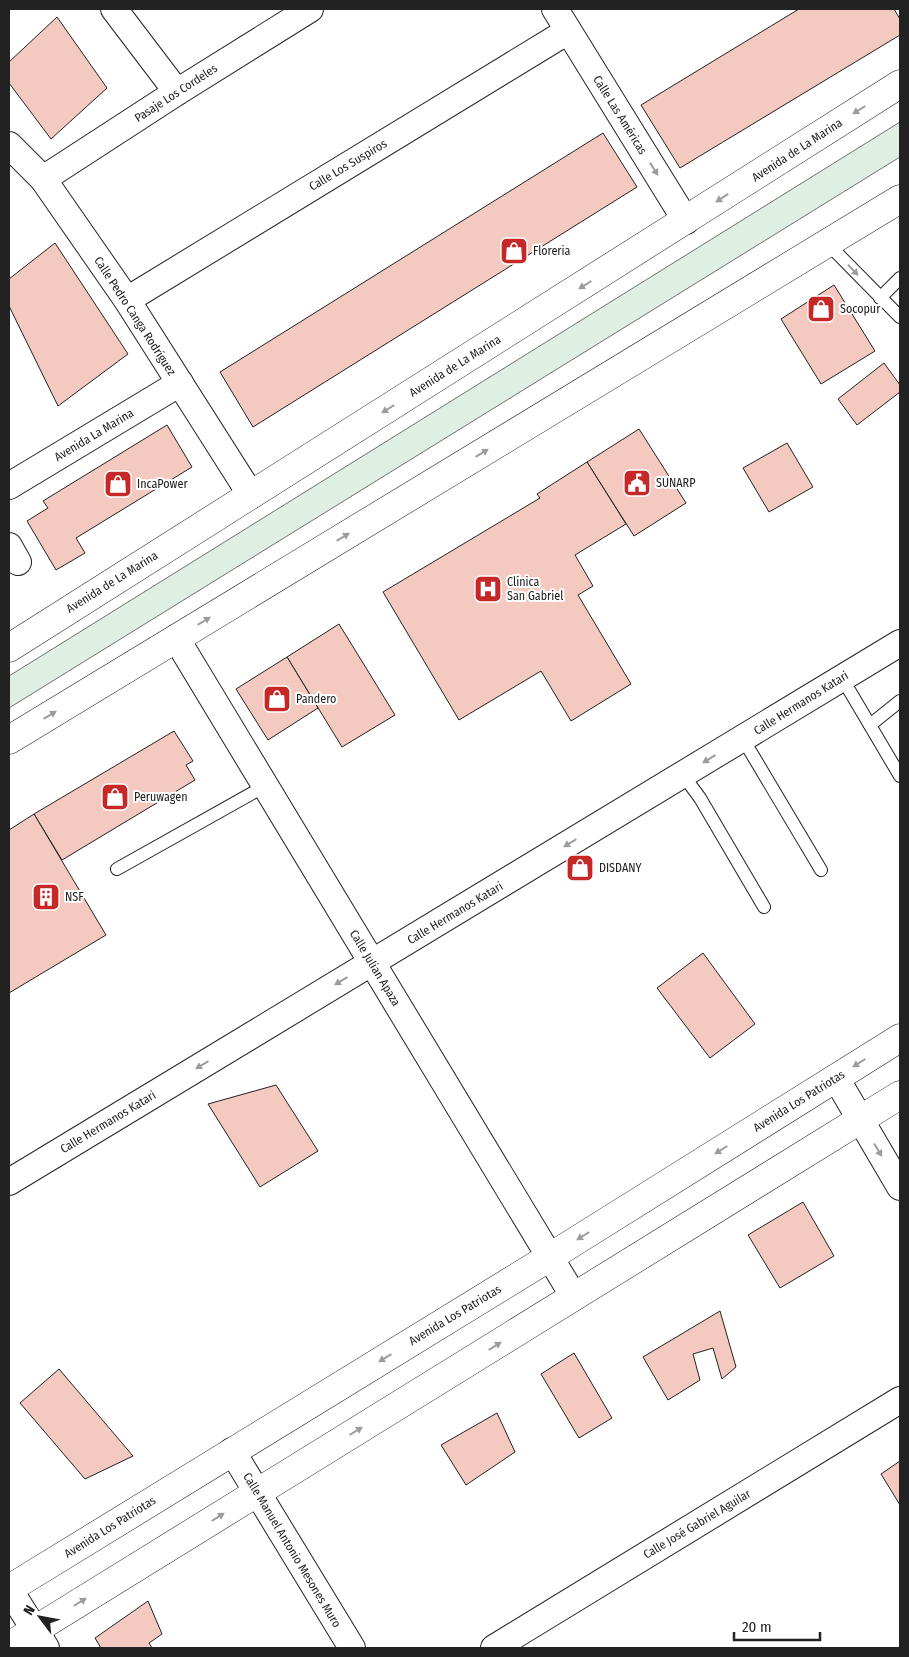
<svg xmlns="http://www.w3.org/2000/svg" width="909" height="1657" viewBox="0 0 909 1657" font-family="'Fira Sans Condensed',sans-serif">
<style>
.green{fill:#e0efe3;stroke:#6f6f6f}
.building{fill:#f3c9c0;stroke:#222}
.lines{fill:none;stroke-linecap:round;stroke-linejoin:round}
.service-casing{stroke:#222;stroke-width:14}
.minor-casing{stroke:#222;stroke-width:28}
.secondary-casing{stroke:#222;stroke-width:29}
.primary-casing{stroke:#222;stroke-width:29}
.service{stroke:#fff;stroke-width:12}
.minor{stroke:#fff;stroke-width:26}
.secondary{stroke:#fff;stroke-width:28}
.primary{stroke:#fff;stroke-width:28}
.oneway{fill:#9c9c9c}
.labels{text-anchor:middle;stroke-width:4;stroke-linejoin:round;paint-order:stroke}
.street-label{font-size:12px;fill:#222;stroke:#fff}
.poi-label{font-size:12px;fill:#222;stroke:#fff;text-anchor:start}
</style>
<rect width="100%" height="100%" fill="#fff"/>
<path class="green" d="M 900,122 L 900,157 L 9,708 L 9,676 Z"/>
<g class="building">
<path d="M 799,9 L 894,9 L 900,19 L 900,35 L 680,168 L 641,105 Z"/>
<path d="M 57,17 L 107,88 L 51,139 L 9,83 L 9,62 Z"/>
<path d="M 603,133 L 637,187 L 253,427 L 220,372 Z"/>
<path d="M 55,243 L 128,354 L 58,406 L 9,306 L 9,279 Z"/>
<path d="M 834,285 L 875,351 L 821,384 L 781,319 Z"/>
<path d="M 884,363 L 900,385 L 900,392 L 857,425 L 838,399 Z"/>
<path d="M 167,425 L 192,467 L 76,538 L 85,553 L 56,570 L 27,521 L 48,508 L 43,501 Z"/>
<path d="M 639,429 L 686,503 L 634,536 L 587,462 Z"/>
<path d="M 787,443 L 813,487 L 769,512 L 743,468 Z"/>
<path d="M 587,462 L 626,524 L 575,555 L 593,586 L 578,595 L 631,684 L 571,721 L 541,671 L 459,720 L 383,592 L 540,498 L 537,494 Z"/>
<path d="M 339,624 L 395,715 L 342,747 L 287,657 Z"/>
<path d="M 287,657 L 318,708 L 268,740 L 236,689 Z"/>
<path d="M 174,731 L 193,761 L 186,765 L 195,780 L 62,860 L 34,814 Z"/>
<path d="M 34,814 L 106,935 L 9,993 L 9,830 Z"/>
<path d="M 703,953 L 755,1024 L 710,1058 L 657,988 Z"/>
<path d="M 276,1085 L 318,1151 L 260,1187 L 208,1104 Z"/>
<path d="M 803,1202 L 834,1256 L 780,1288 L 748,1235 Z"/>
<path d="M 720,1311 L 736,1367 L 722,1379 L 713,1348 L 693,1354 L 700,1380 L 668,1400 L 643,1357 Z"/>
<path d="M 574,1353 L 612,1418 L 579,1438 L 541,1374 Z"/>
<path d="M 59,1369 L 133,1456 L 85,1479 L 20,1403 Z"/>
<path d="M 497,1413 L 515,1452 L 466,1485 L 441,1445 Z"/>
<path d="M 900,1461 L 900,1505 L 881,1474 Z"/>
<path d="M 148,1601 L 162,1634 L 149,1643 L 152,1648 L 101,1648 L 95,1638 Z"/>
</g>
<g class="lines">
<defs>
<g id="service">
<path d="M 827,243 L 900,317"/>
<path d="M 880,298 L 900,278"/>
<path d="M 842,678 L 900,776"/>
<path d="M 870,725 L 900,701"/>
<path d="M 743,739 L 821,870"/>
<path d="M 683,775 L 700,798 L 764,907"/>
<path d="M 117,869 L 265,786"/>
</g>
<g id="minor">
<path d="M 114,9 L 177,92"/>
<path d="M 555,9 L 686,221"/>
<path d="M 9,145 L 43,179 L 127,300 L 251,495"/>
<path d="M 43,179 L 177,92 L 310,9"/>
<path d="M 127,300 L 568,31"/>
<path d="M 9,486 L 180,383"/>
<path d="M 9,546 L 18,562"/>
<path d="M 176,638 L 574,1297"/>
<path d="M 836,1078 L 900,1187"/>
<path d="M 9,1182 L 900,643"/>
<path d="M 232,1451 L 352,1648"/>
<path d="M 9,1589 L 46,1648"/>
<path d="M 494,1648 L 900,1400"/>
</g>
<g id="secondary">
<path d="M 9,1589 L 550,1257 L 900,1038"/>
<path d="M 9,1646 L 900,1095"/>
</g>
<g id="primary">
<path d="M 9,648 L 900,84"/>
<path d="M 9,740 L 900,199"/>
</g>
</defs>
<use href="#service" class="service-casing"/>
<use href="#minor" class="minor-casing"/>
<use href="#secondary" class="secondary-casing"/>
<use href="#primary" class="primary-casing"/>
<use href="#service" class="service"/>
<use href="#minor" class="minor"/>
<use href="#secondary" class="secondary"/>
<use href="#primary" class="primary"/>
</g>
<defs><path id="oneway-solid" d="M-6-.8H1V-3.2L6.5 0L1 3.2V.8H-6Z" transform="scale(1.25)"/></defs>
<g class="oneway">
<use href="#oneway-solid" transform="translate(859 110) rotate(148)"/>
<use href="#oneway-solid" transform="translate(654 169) rotate(58)"/>
<use href="#oneway-solid" transform="translate(722 198) rotate(147)"/>
<use href="#oneway-solid" transform="translate(853 270) rotate(46)"/>
<use href="#oneway-solid" transform="translate(585 285) rotate(148)"/>
<use href="#oneway-solid" transform="translate(388 409) rotate(148)"/>
<use href="#oneway-solid" transform="translate(482 453) rotate(-31)"/>
<use href="#oneway-solid" transform="translate(343 537) rotate(-31)"/>
<use href="#oneway-solid" transform="translate(204 621) rotate(-31)"/>
<use href="#oneway-solid" transform="translate(50 715) rotate(-31)"/>
<use href="#oneway-solid" transform="translate(709 759) rotate(149)"/>
<use href="#oneway-solid" transform="translate(570 843) rotate(149)"/>
<use href="#oneway-solid" transform="translate(341 981) rotate(149)"/>
<use href="#oneway-solid" transform="translate(859 1063) rotate(148)"/>
<use href="#oneway-solid" transform="translate(202 1065) rotate(149)"/>
<use href="#oneway-solid" transform="translate(721 1150) rotate(148)"/>
<use href="#oneway-solid" transform="translate(878 1150) rotate(59)"/>
<use href="#oneway-solid" transform="translate(583 1236) rotate(148)"/>
<use href="#oneway-solid" transform="translate(495 1346) rotate(-32)"/>
<use href="#oneway-solid" transform="translate(385 1358) rotate(149)"/>
<use href="#oneway-solid" transform="translate(356 1431) rotate(-32)"/>
<use href="#oneway-solid" transform="translate(218 1517) rotate(-32)"/>
<use href="#oneway-solid" transform="translate(80 1602) rotate(-32)"/>
</g>
<defs>
<symbol id="shop-square" viewBox="-11 -11 22 22"><rect x="-9" y="-9" width="18" height="18" rx="4" fill="#c62828" stroke="#fff"/><path d="M-5-2.5h2.3a2.7 3.5 0 0 1 5.4 0H5L5.5 6h-11ZM-1.5-2.5h3a1.5 2.3 0 0 0-3 0Z" fill="#fff"/></symbol>
<symbol id="civic-square" viewBox="-11 -11 22 22"><rect x="-9" y="-9" width="18" height="18" rx="4" fill="#c62828" stroke="#fff"/><path d="M-.6-6.5H3V-4.5H.6V-3L4-1V1h2V6H-6V1h2V-1L-.6-3ZM-1.2 2.5V6h2.4V2.5Z" fill="#fff"/></symbol>
<symbol id="hospital-square" viewBox="-11 -11 22 22"><rect x="-9" y="-9" width="18" height="18" rx="4" fill="#c62828" stroke="#fff"/><path d="M-5-5h3v3.5h4V-5h3V5h-3V1.5h-4V5h-3Z" fill="#fff"/></symbol>
<symbol id="building-square" viewBox="-11 -11 22 22"><rect x="-9" y="-9" width="18" height="18" rx="4" fill="#c62828" stroke="#fff"/><path d="M-4-6H4V6H1V3H-1V6H-4ZM-2.5-4.3h1.7v1.8h-1.7ZM.8-4.3h1.7v1.8H.8ZM-2.5-1h1.7V.8h-1.7ZM.8-1h1.7V.8H.8Z" fill="#fff"/></symbol>
</defs>
<g fill-rule="evenodd">
<use href="#shop-square" x="498" y="235" width="32" height="32"/>
<use href="#shop-square" x="805" y="293" width="32" height="32"/>
<use href="#civic-square" x="621" y="467" width="32" height="32"/>
<use href="#shop-square" x="102" y="468" width="32" height="32"/>
<use href="#hospital-square" x="472" y="573" width="32" height="32"/>
<use href="#shop-square" x="261" y="683" width="32" height="32"/>
<use href="#shop-square" x="99" y="781" width="32" height="32"/>
<use href="#shop-square" x="564" y="852" width="32" height="32"/>
<use href="#building-square" x="30" y="881" width="32" height="32"/>
</g>
<g class="labels">
<g class="street-label">
<text transform="translate(176 93) rotate(-33)" y="4">Pasaje Los Cordeles</text>
<text transform="translate(620 115) rotate(58)" y="4">Calle Las Américas</text>
<text transform="translate(797 150) rotate(-33)" y="4">Avenida de La Marina</text>
<text transform="translate(348 165) rotate(-31)" y="4">Calle Los Suspiros</text>
<text transform="translate(135 316) rotate(57)" y="4">Calle Pedro Canga Rodríguez</text>
<text transform="translate(455 366) rotate(-32)" y="4">Avenida de La Marina</text>
<text transform="translate(94 435) rotate(-31)" y="4">Avenida La Marina</text>
<text transform="translate(112 582) rotate(-32)" y="4">Avenida de La Marina</text>
<text transform="translate(801 703) rotate(-32)" y="4">Calle Hermanos Katari</text>
<text transform="translate(455 913) rotate(-31)" y="4">Calle Hermanos Katari</text>
<text transform="translate(375 968) rotate(59)" y="4">Calle Julian Apaza</text>
<text transform="translate(799 1101) rotate(-32)" y="4">Avenida Los Patriotas</text>
<text transform="translate(108 1122) rotate(-31)" y="4">Calle Hermanos Katari</text>
<text transform="translate(455 1315) rotate(-31)" y="4">Avenida Los Patriotas</text>
<text transform="translate(697 1524) rotate(-31)" y="4">Calle José Gabriel Aguilar</text>
<text transform="translate(110 1527) rotate(-32)" y="4">Avenida Los Patriotas</text>
<text transform="translate(292 1550) rotate(59)" y="4">Calle Manuel Antonio Mesones Muro</text>
</g>
<g class="poi-label">
<text x="533" y="255">Floreria</text>
<text x="840" y="313">Socopur</text>
<text x="656" y="487">SUNARP</text>
<text x="137" y="488">IncaPower</text>
<text x="507" y="586">Clínica<tspan x="507" dy="14">San Gabriel</tspan></text>
<text x="296" y="703">Pandero</text>
<text x="134" y="801">Peruwagen</text>
<text x="599" y="872">DISDANY</text>
<text x="65" y="901">NSF</text>
</g>
</g>
<rect width="909" height="1657" fill="none" stroke="#222222" stroke-width="20"/>
<g transform="translate(40 1617) rotate(302)" stroke="#ffffff" stroke-width="4" paint-order="stroke">
<path d="M0-4L9 19L0 12L-9 19Z" fill="#222222"/>
<text y="-8" font-size="14" font-weight="bold" text-anchor="middle" fill="#222222">N</text>
</g>
<path d="M734 1632v8h86v-8" fill="none" stroke="#222222" stroke-width="2.5"/>
<text x="742" y="1632" font-size="15" fill="#222222" stroke="#ffffff" stroke-width="4" paint-order="stroke">20 m</text>
</svg>
